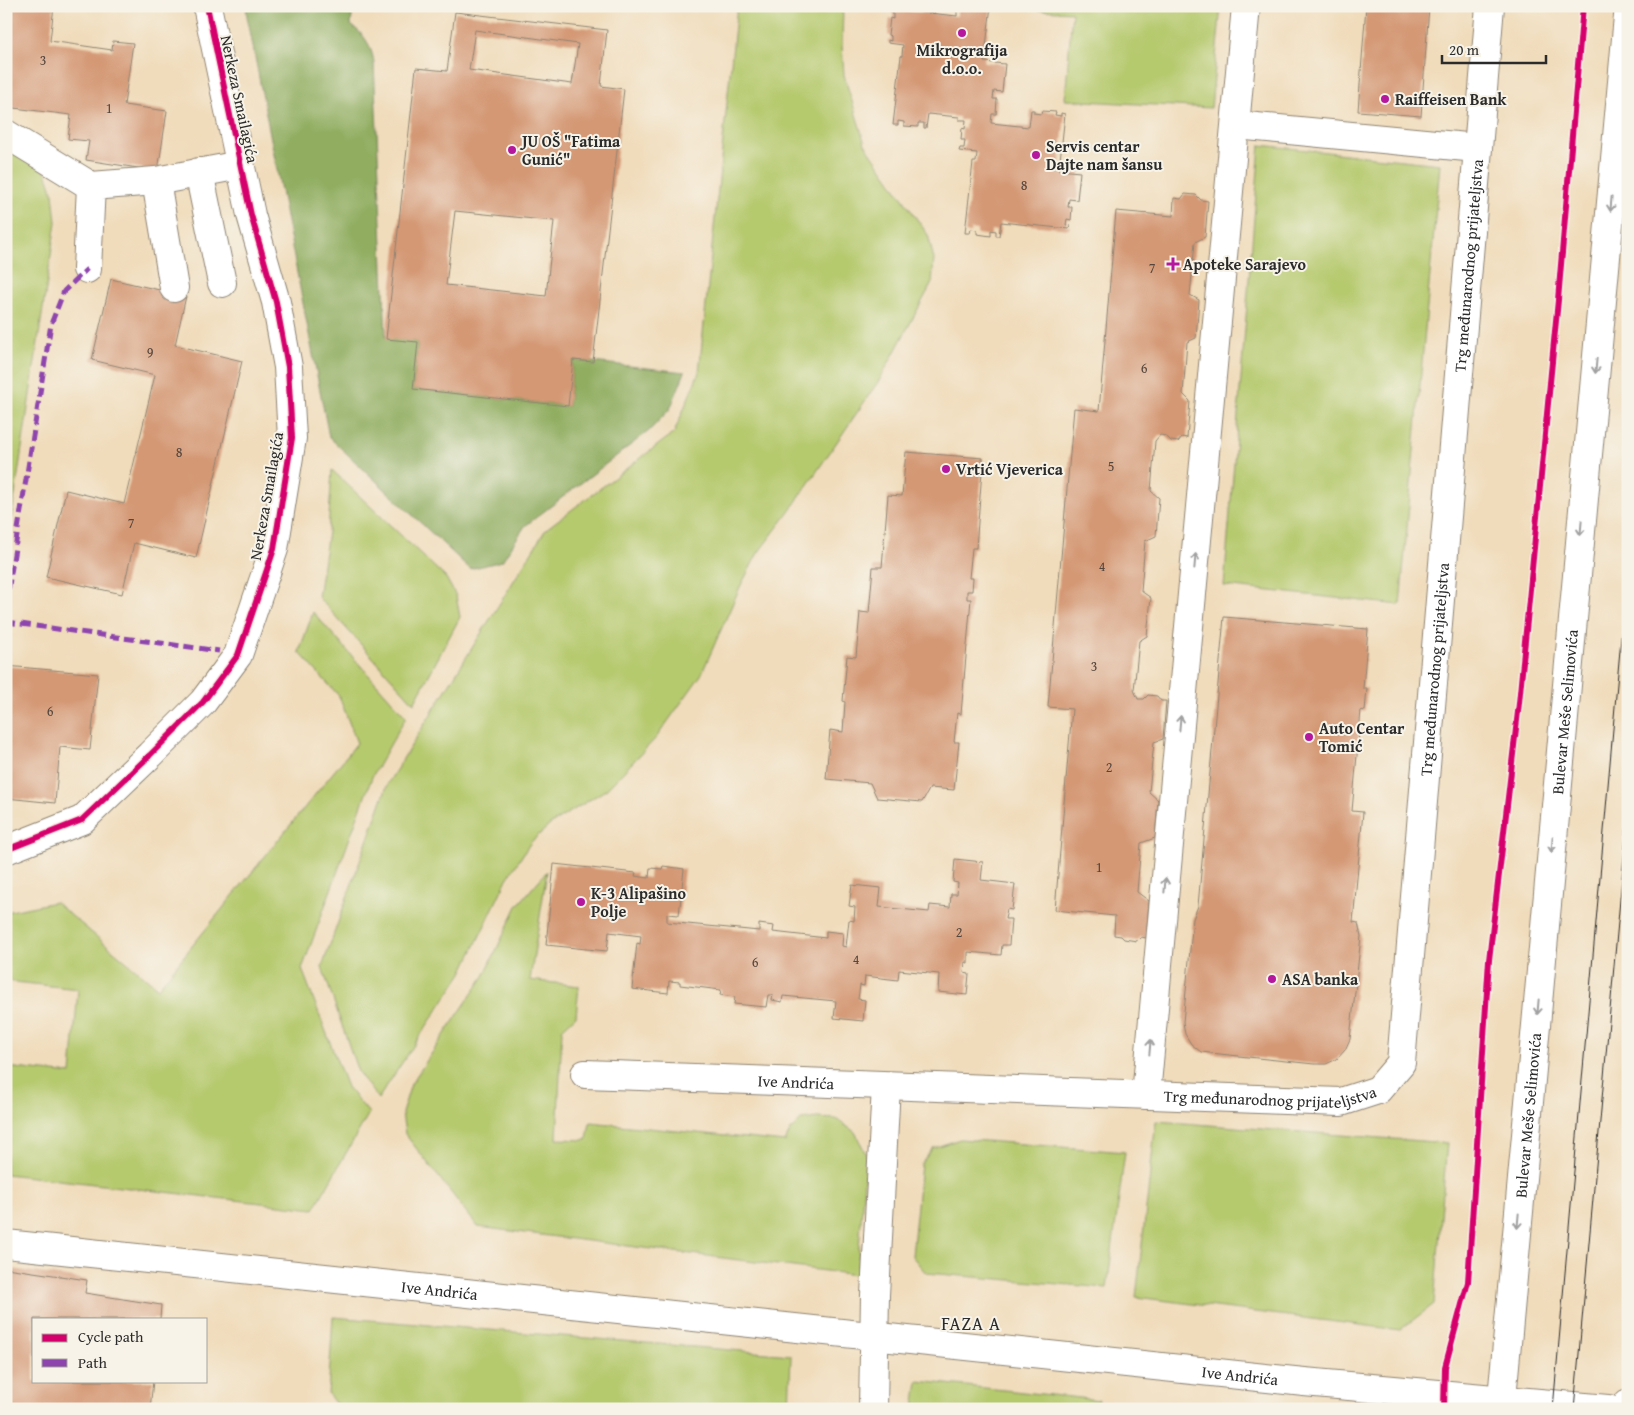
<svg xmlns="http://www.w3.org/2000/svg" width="1634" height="1415" viewBox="0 0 1634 1415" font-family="'Gentium Book Plus',serif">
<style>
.green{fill:#b5c96d;stroke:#707a4c}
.forest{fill:#90ad60;stroke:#5e6c46}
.building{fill:#d49874;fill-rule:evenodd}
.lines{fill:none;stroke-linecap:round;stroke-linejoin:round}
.minor-casing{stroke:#8e8372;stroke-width:30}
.major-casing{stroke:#8e8372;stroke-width:30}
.minor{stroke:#fff;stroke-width:28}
.major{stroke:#fff;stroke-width:28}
.tram{stroke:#2b2b2b;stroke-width:1}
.quiet{stroke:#8e44ad;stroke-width:5;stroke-dasharray:10 5;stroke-linecap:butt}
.cycleway-casing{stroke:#f7f3e8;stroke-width:9}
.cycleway{stroke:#d6006c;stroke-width:6}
.oneway{stroke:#a0a0a0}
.poi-dot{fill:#b5179e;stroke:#f7f3e8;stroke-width:2}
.labels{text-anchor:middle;stroke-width:4;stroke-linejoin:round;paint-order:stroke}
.number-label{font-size:14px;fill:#55463d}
.poi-label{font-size:16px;font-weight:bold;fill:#2b2b2b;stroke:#f7f3e8;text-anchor:start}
.street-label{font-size:16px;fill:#2b2b2b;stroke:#f7f3e8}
.neighbourhood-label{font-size:18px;letter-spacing:1px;fill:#2b2b2b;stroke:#f7f3e8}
</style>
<rect width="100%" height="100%" fill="#f7f3e8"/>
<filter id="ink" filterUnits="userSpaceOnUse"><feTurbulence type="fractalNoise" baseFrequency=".02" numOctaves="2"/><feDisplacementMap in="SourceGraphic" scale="10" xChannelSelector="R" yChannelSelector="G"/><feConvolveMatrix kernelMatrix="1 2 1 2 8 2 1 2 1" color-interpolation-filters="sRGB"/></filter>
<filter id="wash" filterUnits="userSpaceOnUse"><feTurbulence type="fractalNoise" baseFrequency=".0096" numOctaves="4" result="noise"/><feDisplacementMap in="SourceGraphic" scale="20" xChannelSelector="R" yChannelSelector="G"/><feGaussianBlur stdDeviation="1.12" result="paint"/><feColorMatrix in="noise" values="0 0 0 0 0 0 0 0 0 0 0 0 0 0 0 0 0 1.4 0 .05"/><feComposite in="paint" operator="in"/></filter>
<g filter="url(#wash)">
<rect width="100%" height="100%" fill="#f0dbba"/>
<g class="green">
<path d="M 737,6 L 843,6 L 842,45 L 844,75 L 865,144 L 928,235 L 934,259 L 932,283 L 880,379 L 789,512 L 758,553 L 740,587 L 701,675 L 656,738 L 607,789 L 551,824 L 531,842 L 507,879 L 462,973 L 378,1099 L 358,1072 L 322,967 L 388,783 L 546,529 L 674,433 L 699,372 Z"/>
<path d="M 983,6 L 1221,6 L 1211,108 L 1065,100 L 1072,12 Z"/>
<path d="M 6,144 L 43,164 L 53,193 L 56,222 L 6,554 Z"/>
<path d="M 1260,145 L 1440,164 L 1400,605 L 1224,586 Z"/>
<path d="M 332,470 L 446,578 L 456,596 L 460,617 L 414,703 L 318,597 L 328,532 Z"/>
<path d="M 313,612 L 406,717 L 372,777 L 302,969 L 347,1087 L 369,1113 L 314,1209 L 6,1174 L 6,1067 L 71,1074 L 78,989 L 6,981 L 6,912 L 55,902 L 158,988 L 357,743 L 339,696 L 299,652 Z"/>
<path d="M 547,871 L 530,980 L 579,986 L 576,1016 L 562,1029 L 557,1139 L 587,1140 L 590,1122 L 785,1142 L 790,1131 L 801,1120 L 818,1118 L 836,1119 L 855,1132 L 866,1154 L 857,1275 L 478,1227 L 405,1134 L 402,1113 L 411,1084 L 484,976 L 517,906 Z"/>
<path d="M 1156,1121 L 1447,1143 L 1434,1304 L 1400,1330 L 1136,1297 Z"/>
<path d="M 960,1139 L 1125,1152 L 1107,1288 L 926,1273 L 912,1256 L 921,1164 L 933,1148 Z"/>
<path d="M 333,1317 L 791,1355 L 789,1409 L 340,1409 L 328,1394 Z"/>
<path d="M 918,1381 L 1099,1400 L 1098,1409 L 914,1409 Z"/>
</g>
<path class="forest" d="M 246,6 L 353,6 L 351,25 C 365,35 371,45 374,62 L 386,338 L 418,342 L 413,389 L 568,406 L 573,360 L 685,372 L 670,409 L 649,431 L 525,526 L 502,561 L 470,569 L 329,437 L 247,16 Z"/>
<g id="blocks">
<g class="building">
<path d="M 6,6 L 54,6 L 50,41 L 112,50 L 113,41 L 133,43 L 124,105 L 167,111 L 158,171 L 86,160 L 89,141 L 68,139 L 71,115 L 6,107 L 8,73 L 6,73 Z"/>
<path d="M 957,6 L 980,6 L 980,8 L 986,9 L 986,6 L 991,6 L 984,62 L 1005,64 L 1002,92 L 994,91 L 993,99 L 997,99 L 996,114 L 992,114 L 991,123 L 1029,127 L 1031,110 L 1034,110 L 1034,113 L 1041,114 L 1042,111 L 1056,112 L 1055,115 L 1061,116 L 1061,113 L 1065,114 L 1059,170 L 1080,172 L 1077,200 L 1069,199 L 1068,207 L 1072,207 L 1071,220 L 1067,219 L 1066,225 L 1070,226 L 1069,229 L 1001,222 L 999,236 L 996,236 L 996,231 L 991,230 L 991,236 L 977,234 L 977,230 L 971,229 L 970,233 L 965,233 L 973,162 L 976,162 L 977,153 L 959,151 L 960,148 L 964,148 L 965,140 L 961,140 L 962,128 L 965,129 L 966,120 L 959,120 L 959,117 L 928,114 L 926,128 L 924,128 L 924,123 L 918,123 L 918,127 L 904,126 L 904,122 L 898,121 L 898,125 L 893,125 L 901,56 L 902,56 L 903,45 L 888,43 L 888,40 L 891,41 L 891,36 L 888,35 L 890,18 L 893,19 L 893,12 L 891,12 L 891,9 L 957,16 Z"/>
<path d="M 1366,6 L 1429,6 L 1421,116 L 1358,111 Z"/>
<path d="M 455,12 L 607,30 L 601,86 L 624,89 L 593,362 L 573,360 L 568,406 L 413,389 L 418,342 L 386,339 L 416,68 L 447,71 ZM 475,30 L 578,44 L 572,84 L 469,70 ZM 455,211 L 554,221 L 546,296 L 446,285 Z"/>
<path d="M 1185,194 L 1196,195 L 1201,200 L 1208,201 L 1205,237 L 1195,242 L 1190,295 L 1199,300 L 1196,338 L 1187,342 L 1183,394 L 1190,401 L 1187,438 L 1182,437 L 1178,442 L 1171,441 L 1166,436 L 1160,435 L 1155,441 L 1151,491 L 1159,498 L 1156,536 L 1145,541 L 1141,591 L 1151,598 L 1147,636 L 1139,641 L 1134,690 L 1138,699 L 1144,699 L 1148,695 L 1157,696 L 1161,701 L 1166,701 L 1163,739 L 1154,742 L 1149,792 L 1158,800 L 1155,838 L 1141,843 L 1137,892 L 1149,901 L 1146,938 L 1141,937 L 1137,941 L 1124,939 L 1121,936 L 1114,935 L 1115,916 L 1055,910 L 1072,709 L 1048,707 L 1074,408 L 1099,411 L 1116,211 L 1173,216 L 1174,198 L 1181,199 Z"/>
<path d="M 111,279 L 186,296 L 175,345 L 242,361 L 196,558 L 134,543 L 122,594 L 46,577 L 66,490 L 124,504 L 155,375 L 92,360 Z"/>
<path d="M 906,452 L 983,458 L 976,548 L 972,548 L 969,578 L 973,578 L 972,591 L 967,591 L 967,599 L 971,599 L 961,714 L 957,713 L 954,742 L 959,742 L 954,790 L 930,788 L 922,802 L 877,798 L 870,783 L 826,779 L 830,730 L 843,732 L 845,702 L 843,701 L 847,656 L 856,657 L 860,612 L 869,613 L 873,567 L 882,567 L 888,495 L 902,496 Z"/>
<path d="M 1224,617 L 1368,629 L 1363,688 L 1367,688 L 1365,711 L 1361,710 L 1352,811 L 1363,812 L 1353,922 L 1358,923 L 1361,936 L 1350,1039 L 1345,1050 L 1337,1059 L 1326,1064 L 1314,1064 L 1201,1052 L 1191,1044 L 1185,1034 L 1183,1022 L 1193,919 L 1198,906 Z"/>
<path d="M 6,666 L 98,674 L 90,750 L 60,747 L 55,803 L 6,798 Z"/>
<path d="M 955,859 L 983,862 L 981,880 L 1015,884 L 1012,910 L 1007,909 L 1005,919 L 1011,919 L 1009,945 L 1002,945 L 1001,955 L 968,952 L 968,963 L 965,962 L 964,973 L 969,974 L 967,995 L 938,992 L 939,974 L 899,970 L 898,980 L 865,976 L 864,986 L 860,985 L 858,999 L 865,1000 L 863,1021 L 834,1018 L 836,1001 L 783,996 L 782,1002 L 772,1000 L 773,995 L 768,995 L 766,1007 L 734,1004 L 735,997 L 720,995 L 721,990 L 680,985 L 680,982 L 669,981 L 668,993 L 632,989 L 637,943 L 640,944 L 641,936 L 609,932 L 607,951 L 546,945 L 554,864 L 636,873 L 635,876 L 649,878 L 650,868 L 662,869 L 663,866 L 684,869 L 679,915 L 667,914 L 667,922 L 759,931 L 759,924 L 774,926 L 773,932 L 826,938 L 826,931 L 843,933 L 842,946 L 846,947 L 849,920 L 854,921 L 855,907 L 849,906 L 852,885 L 881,888 L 879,907 L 929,912 L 930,905 L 950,907 L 951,894 L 957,894 L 958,883 L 953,882 Z"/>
<path d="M 6,1268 L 87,1280 L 85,1293 L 161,1305 L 160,1319 L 34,1319 L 34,1381 L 153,1381 L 150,1409 L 6,1409 Z"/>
</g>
</g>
</g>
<g filter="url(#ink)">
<use href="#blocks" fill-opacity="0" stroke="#8e8372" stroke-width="1"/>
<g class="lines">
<defs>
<g id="minor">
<path d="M 1236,125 L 1477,148"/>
<path d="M 6,134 L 91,186"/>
<path d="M 199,172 L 222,283"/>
<path d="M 156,181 L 174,288"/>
<path d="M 87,269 L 91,186 L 156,181 L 240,165"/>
<path d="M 6,850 L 82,820 L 150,755 L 203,702 L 238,655 L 274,549 L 292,438 L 288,367 L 276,302 L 251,215 L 207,6"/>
<path id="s1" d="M 585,1074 L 1341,1102 L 1378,1090 L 1401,1063 L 1490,6"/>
<path d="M 1146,1095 L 1246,6"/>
<path d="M 873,1409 L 875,1295 L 886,1086"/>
</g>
<g id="major">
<path id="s2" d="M 6,1244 L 1304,1382 L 1608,1409"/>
<path id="s3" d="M 1501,1409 L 1628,16"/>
<path d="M 1627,1409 L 1628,1403"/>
</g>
</defs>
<use href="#minor" class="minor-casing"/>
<use href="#major" class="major-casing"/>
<use href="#minor" class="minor"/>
<use href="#major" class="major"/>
<g class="tram">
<path d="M 1553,1409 L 1628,559"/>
<path d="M 1574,1409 L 1628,811"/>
</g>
<g class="quiet">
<path d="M 6,604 L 51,324 L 64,291 L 87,269"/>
<path d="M 6,622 L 219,651"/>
</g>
<defs>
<g id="cycleway">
<path d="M 6,850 L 82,820 L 150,755 L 203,702 L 238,655 L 274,549 L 292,438 L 288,367 L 276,302 L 251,215 L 207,6"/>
<path d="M 1444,1409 L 1445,1367 L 1468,1282 L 1489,960 L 1519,703 L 1558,300 L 1583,6"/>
</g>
</defs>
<use href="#cycleway" class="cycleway-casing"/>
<use href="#cycleway" class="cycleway"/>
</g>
<defs><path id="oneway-shaft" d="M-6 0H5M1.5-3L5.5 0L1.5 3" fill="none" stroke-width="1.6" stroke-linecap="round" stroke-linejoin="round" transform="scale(1.25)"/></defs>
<g class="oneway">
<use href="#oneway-shaft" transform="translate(1611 204) rotate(95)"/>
<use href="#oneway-shaft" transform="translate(1596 366) rotate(95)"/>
<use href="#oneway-shaft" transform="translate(1581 528) rotate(95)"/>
<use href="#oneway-shaft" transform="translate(1195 561) rotate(-85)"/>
<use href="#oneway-shaft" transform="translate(1180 723) rotate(-85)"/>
<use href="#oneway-shaft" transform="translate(1552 845) rotate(95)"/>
<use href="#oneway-shaft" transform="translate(1165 885) rotate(-85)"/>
<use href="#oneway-shaft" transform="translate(1538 1007) rotate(95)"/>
<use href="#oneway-shaft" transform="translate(1150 1047) rotate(-85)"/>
<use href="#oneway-shaft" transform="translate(1518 1221) rotate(95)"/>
</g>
</g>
<g class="poi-dot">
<circle cx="962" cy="33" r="5"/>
<circle cx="1385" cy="99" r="5"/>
<circle cx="512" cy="150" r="5"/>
<circle cx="1036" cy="155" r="5"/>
<path d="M1170.5 256.5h5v5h5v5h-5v5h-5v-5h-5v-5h5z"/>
<circle cx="946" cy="469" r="5"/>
<circle cx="1309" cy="737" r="5"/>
<circle cx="581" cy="902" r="5"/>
<circle cx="1272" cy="979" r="5"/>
</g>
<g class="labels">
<g class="number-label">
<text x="43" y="65">3</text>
<text x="109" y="113">1</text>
<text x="1024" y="190">8</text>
<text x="1152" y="273">7</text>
<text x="150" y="357">9</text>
<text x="1144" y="373">6</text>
<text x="179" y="457">8</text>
<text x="1111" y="471">5</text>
<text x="131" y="528">7</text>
<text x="1102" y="571">4</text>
<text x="1094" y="671">3</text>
<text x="50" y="716">6</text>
<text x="1109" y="772">2</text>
<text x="1099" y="872">1</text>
<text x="959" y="937">2</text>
<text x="856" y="964">4</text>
<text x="755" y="967">6</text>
</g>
<g class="poi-label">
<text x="962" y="56" text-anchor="middle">Mikrografija<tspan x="962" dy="18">d.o.o.</tspan></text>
<text x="1395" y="105">Raiffeisen Bank</text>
<text x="522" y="147">JU OŠ "Fatima<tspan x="522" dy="18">Gunić"</tspan></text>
<text x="1046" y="152">Servis centar<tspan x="1046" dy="18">Dajte nam šansu</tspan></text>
<text x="1183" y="270">Apoteke Sarajevo</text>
<text x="956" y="475">Vrtić Vjeverica</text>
<text x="1319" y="734">Auto Centar<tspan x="1319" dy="18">Tomić</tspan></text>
<text x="591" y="899">K-3 Alipašino<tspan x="591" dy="18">Polje</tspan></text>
<text x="1282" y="985">ASA banka</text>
</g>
<g class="street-label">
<text transform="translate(240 99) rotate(78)" y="6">Nerkeza Smailagića</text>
<text dy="6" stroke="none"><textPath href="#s1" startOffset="1631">Trg međunarodnog prijateljstva</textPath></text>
<text transform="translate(266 496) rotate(-80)" y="6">Nerkeza Smailagića</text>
<text dy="6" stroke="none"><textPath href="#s1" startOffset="1226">Trg međunarodnog prijateljstva</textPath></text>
<text dy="6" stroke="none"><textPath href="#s3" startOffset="700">Bulevar Meše Selimovića</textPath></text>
<text dy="6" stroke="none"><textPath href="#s1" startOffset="211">Ive Andrića</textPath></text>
<text dy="6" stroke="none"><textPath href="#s1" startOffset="686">Trg međunarodnog prijateljstva</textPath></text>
<text dy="6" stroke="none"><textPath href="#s3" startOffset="295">Bulevar Meše Selimovića</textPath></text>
<text dy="6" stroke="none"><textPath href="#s2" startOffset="436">Ive Andrića</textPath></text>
<text dy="6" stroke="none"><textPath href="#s2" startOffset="1241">Ive Andrića</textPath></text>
</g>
<g class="neighbourhood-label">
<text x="971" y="1330">FAZA A</text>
</g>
</g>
<rect width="1634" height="1415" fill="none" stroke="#f7f3e8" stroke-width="25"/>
<rect x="32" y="1318" width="175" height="65" fill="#f7f3e8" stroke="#a5a39c"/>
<rect x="42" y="1334" width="25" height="8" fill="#d6006c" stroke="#a5a39c"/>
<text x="78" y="1342" font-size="15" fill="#2b2b2b">Cycle path</text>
<rect x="42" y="1359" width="25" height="8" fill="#8e44ad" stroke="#a5a39c"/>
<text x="78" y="1368" font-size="15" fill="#2b2b2b">Path</text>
<path d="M1442 55v8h104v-8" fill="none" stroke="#2b2b2b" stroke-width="2.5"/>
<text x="1449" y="55" font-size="15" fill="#2b2b2b" stroke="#f7f3e8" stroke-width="4" paint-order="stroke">20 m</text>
</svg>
